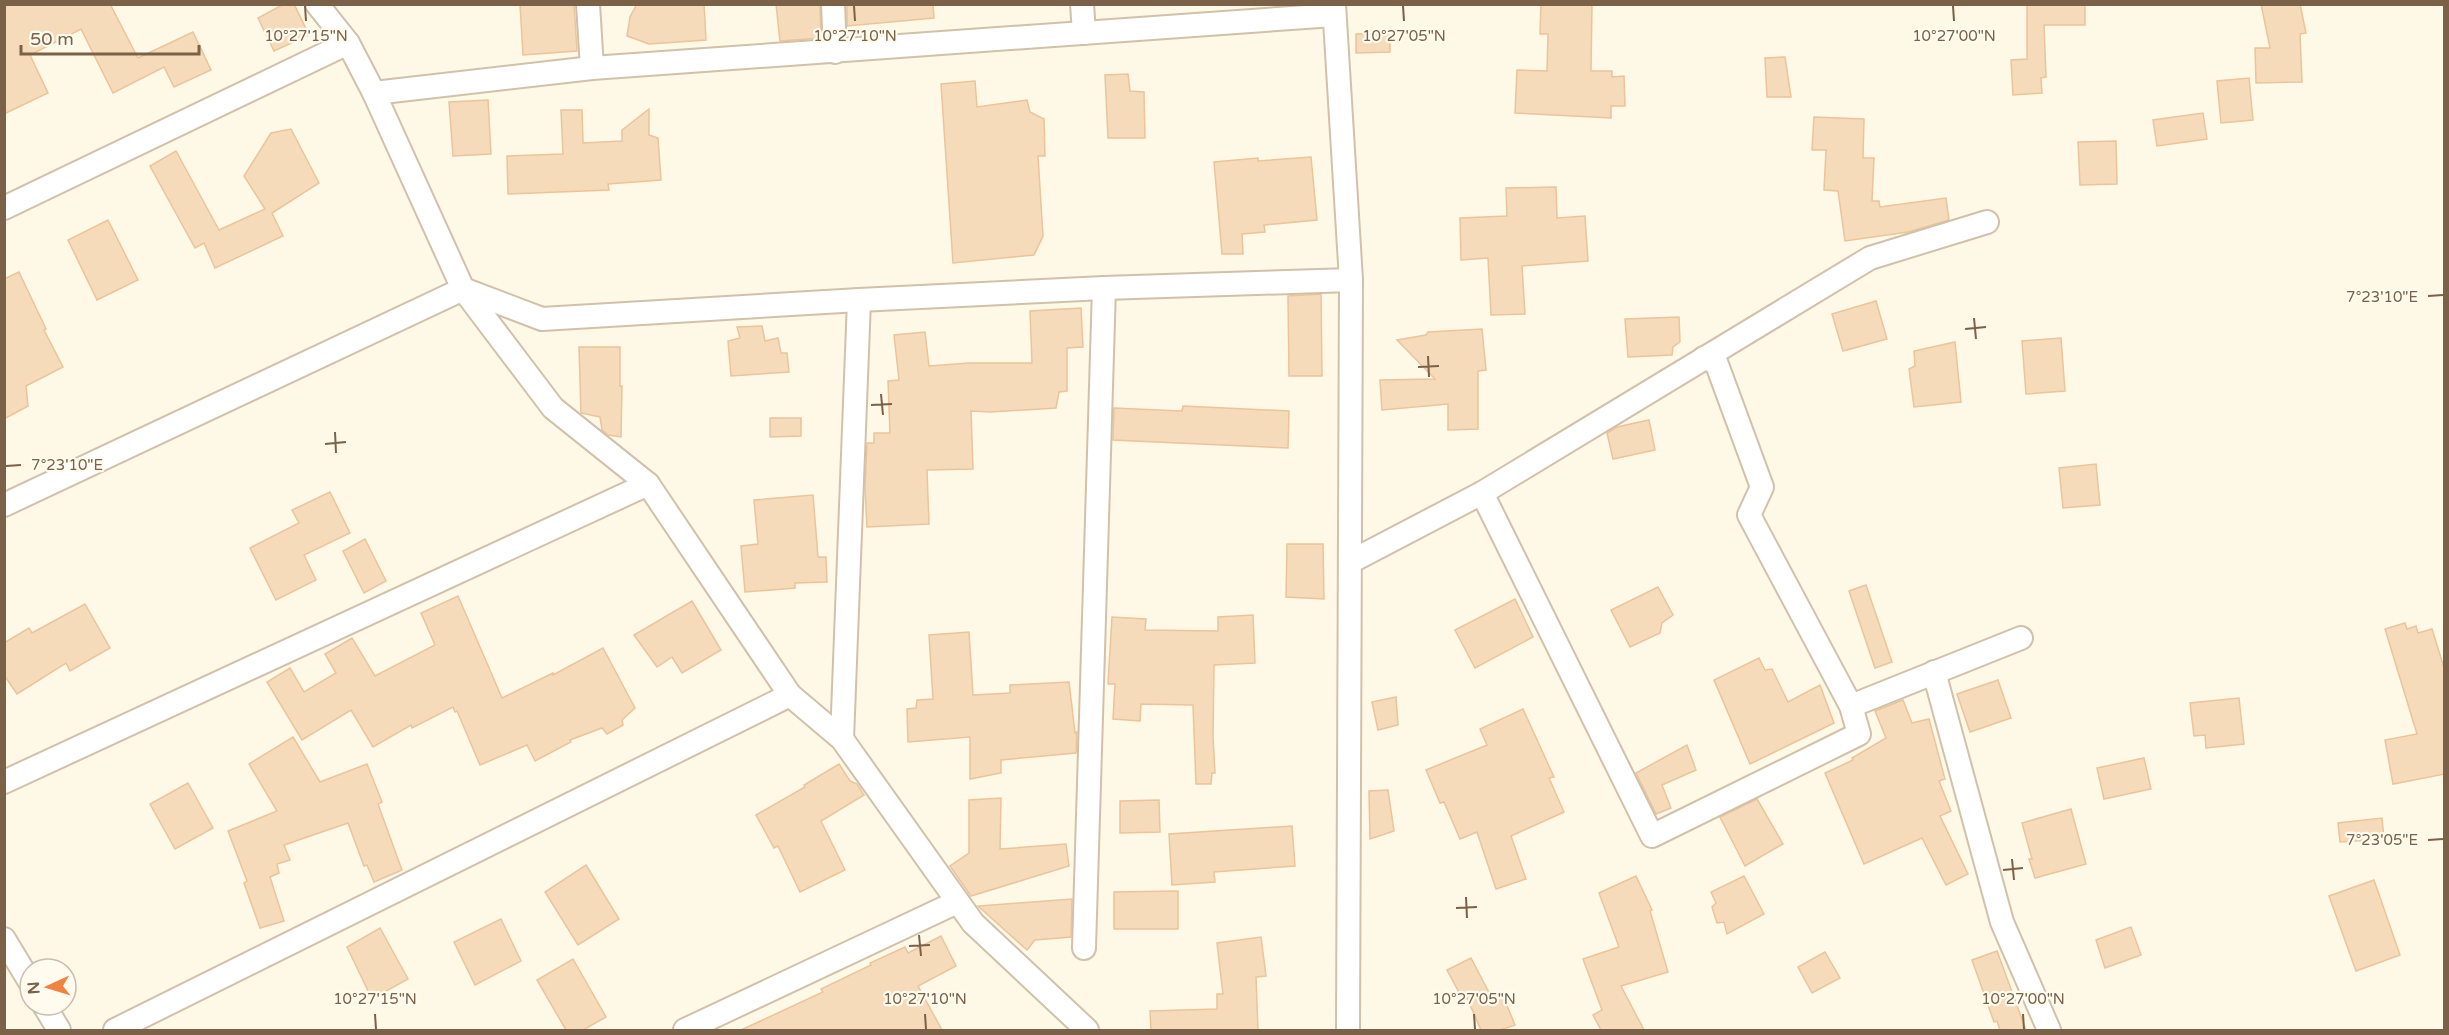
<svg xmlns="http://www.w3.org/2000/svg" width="2449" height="1035" viewBox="0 0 2449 1035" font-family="'Varela Round',sans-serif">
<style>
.building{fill:#f6dbbb;stroke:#eac49a;stroke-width:1.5}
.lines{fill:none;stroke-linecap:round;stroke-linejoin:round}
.minor-casing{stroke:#d1c1aa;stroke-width:26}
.minor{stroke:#fff;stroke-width:22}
.ticks{fill:none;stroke:#7a6148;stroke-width:2}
.ticks-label{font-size:15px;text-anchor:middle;fill:#7a6148;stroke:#fffbee;stroke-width:4.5;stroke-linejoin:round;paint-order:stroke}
</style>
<rect width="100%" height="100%" fill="#fef8e6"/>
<g class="building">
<path d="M 4,4 L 110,4 L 138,58 L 193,32 L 211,70 L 174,87 L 164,67 L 113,93 L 81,29 L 30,55 L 48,93 L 4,114 Z"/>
<path d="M 284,4 L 294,4 L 309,35 L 274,51 L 258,18 Z"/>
<path d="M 520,4 L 574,4 L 577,51 L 523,55 Z"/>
<path d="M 637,4 L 704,4 L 706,40 L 649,44 L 627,36 L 630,17 Z"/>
<path d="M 776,4 L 820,4 L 821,38 L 780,41 Z"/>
<path d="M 847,4 L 933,4 L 934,18 L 847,26 Z"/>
<path d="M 1541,4 L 1592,4 L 1591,71 L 1612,71 L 1612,77 L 1624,76 L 1625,106 L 1611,106 L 1611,118 L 1515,113 L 1517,70 L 1547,71 L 1548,34 L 1540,34 Z"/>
<path d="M 2027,4 L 2085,4 L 2085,25 L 2044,25 L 2046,77 L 2041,78 L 2042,93 L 2013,95 L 2011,60 L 2027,59 Z"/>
<path d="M 2261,4 L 2300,4 L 2306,33 L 2300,34 L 2302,82 L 2256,83 L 2255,48 L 2270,48 Z"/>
<path d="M 1390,33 L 1390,52 L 1356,53 L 1356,34 Z"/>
<path d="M 1785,57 L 1791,97 L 1767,97 L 1765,58 Z"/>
<path d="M 1128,74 L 1130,91 L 1144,92 L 1145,138 L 1108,138 L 1105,75 Z"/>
<path d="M 2249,78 L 2253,120 L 2221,123 L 2217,81 Z"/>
<path d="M 975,81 L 977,107 L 1027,100 L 1030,112 L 1044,119 L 1045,156 L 1038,156 L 1043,236 L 1034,255 L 953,263 L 941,84 Z"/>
<path d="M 488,100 L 491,154 L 453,156 L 449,102 Z"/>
<path d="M 649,109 L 649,135 L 658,138 L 661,180 L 608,184 L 609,190 L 508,194 L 507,156 L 563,154 L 561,110 L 582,110 L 583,143 L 622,141 L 622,130 Z"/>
<path d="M 2203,113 L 2207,139 L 2157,146 L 2153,120 Z"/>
<path d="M 1814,117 L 1864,119 L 1863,158 L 1874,158 L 1872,201 L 1879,201 L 1880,207 L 1946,198 L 1949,220 L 1908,232 L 1845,241 L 1838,191 L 1824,190 L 1826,150 L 1812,150 Z"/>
<path d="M 291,129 L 319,183 L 272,213 L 283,236 L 215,268 L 204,243 L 195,248 L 150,166 L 176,151 L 219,230 L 265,209 L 244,176 L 271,133 Z"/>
<path d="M 2116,141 L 2117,184 L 2080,185 L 2078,142 Z"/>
<path d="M 1311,157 L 1317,220 L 1264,225 L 1265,232 L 1242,234 L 1243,254 L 1222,254 L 1214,162 L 1258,158 L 1258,161 Z"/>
<path d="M 1556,187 L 1557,218 L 1585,216 L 1588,261 L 1522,266 L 1525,314 L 1491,315 L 1488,258 L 1461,260 L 1460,218 L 1507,216 L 1506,188 Z"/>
<path d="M 108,220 L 138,280 L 97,300 L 68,240 Z"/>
<path d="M 19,272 L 46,329 L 44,330 L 63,367 L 26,386 L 28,406 L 4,419 L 4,279 Z"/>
<path d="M 1321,294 L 1322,376 L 1289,376 L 1288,296 Z"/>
<path d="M 1876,301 L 1887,339 L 1843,351 L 1832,314 Z"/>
<path d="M 1081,308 L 1083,347 L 1067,348 L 1067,391 L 1059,392 L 1056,408 L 991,412 L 971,411 L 973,469 L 927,470 L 929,524 L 867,527 L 865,488 L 867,443 L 874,443 L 874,433 L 890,433 L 888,381 L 899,380 L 894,335 L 925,332 L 929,366 L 969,363 L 1032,363 L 1030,311 Z"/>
<path d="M 1679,317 L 1680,342 L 1673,347 L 1672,355 L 1628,357 L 1625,319 Z"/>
<path d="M 762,326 L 765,341 L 778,338 L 781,353 L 787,353 L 789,372 L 731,376 L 728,341 L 740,338 L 737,327 Z"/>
<path d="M 1482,329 L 1486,370 L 1478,371 L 1478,429 L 1448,430 L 1448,404 L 1382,410 L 1380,380 L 1435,379 L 1397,340 L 1426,335 L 1428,332 Z"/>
<path d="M 2061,338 L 2065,391 L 2026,394 L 2022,341 Z"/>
<path d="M 1955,342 L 1961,402 L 1914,407 L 1909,369 L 1915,366 L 1914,351 Z"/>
<path d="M 579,347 L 620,347 L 620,386 L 622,386 L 621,437 L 608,435 L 602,430 L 600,417 L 581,413 Z"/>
<path d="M 1183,406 L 1289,411 L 1288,448 L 1113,440 L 1114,408 L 1182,411 Z"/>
<path d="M 770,418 L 801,418 L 801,436 L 770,437 Z"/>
<path d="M 1649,420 L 1655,450 L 1613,459 L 1607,433 L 1617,427 Z"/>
<path d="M 2096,464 L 2100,505 L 2063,508 L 2059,468 Z"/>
<path d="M 330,492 L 350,533 L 304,555 L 316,580 L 276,600 L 250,548 L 299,523 L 292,510 Z"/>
<path d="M 813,495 L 818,557 L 826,557 L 827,582 L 795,583 L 795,588 L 745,592 L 741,546 L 758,544 L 754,500 Z"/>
<path d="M 365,539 L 386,581 L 364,593 L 343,551 Z"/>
<path d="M 1287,544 L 1323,544 L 1324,599 L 1286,597 Z"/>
<path d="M 1866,585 L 1892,662 L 1875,668 L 1849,591 Z"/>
<path d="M 1658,587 L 1673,615 L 1662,623 L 1660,633 L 1630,647 L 1611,610 Z"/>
<path d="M 458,596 L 502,698 L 553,673 L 553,675 L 603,648 L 635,708 L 622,720 L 623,725 L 607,734 L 602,728 L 570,740 L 571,742 L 535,761 L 527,745 L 480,765 L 457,711 L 455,712 L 453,707 L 412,728 L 411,725 L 373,747 L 351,710 L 302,740 L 267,682 L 290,668 L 304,692 L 336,673 L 325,654 L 352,638 L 375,676 L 435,645 L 421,613 Z"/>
<path d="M 1515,599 L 1533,637 L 1475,668 L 1455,630 Z"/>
<path d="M 692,601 L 721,650 L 682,673 L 672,657 L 657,667 L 634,635 Z"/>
<path d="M 85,604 L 110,648 L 70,671 L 66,663 L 17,694 L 4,675 L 4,643 L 29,628 L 32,633 Z"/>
<path d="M 1253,615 L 1255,663 L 1214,665 L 1213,737 L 1215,773 L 1212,773 L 1211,784 L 1196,784 L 1193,705 L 1141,704 L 1140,721 L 1113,719 L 1115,684 L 1108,684 L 1112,617 L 1146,619 L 1145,630 L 1218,631 L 1218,617 Z"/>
<path d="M 2405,623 L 2407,629 L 2416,626 L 2418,633 L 2432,629 L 2445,671 L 2445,774 L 2393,784 L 2385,740 L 2417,734 L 2385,629 Z"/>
<path d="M 969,632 L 973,695 L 1010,693 L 1010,685 L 1069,682 L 1075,733 L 1077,732 L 1076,753 L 1001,760 L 1001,773 L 970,779 L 970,737 L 908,742 L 907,709 L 916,708 L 917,700 L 933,699 L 929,635 Z"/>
<path d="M 1759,658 L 1765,670 L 1772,669 L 1788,702 L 1820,685 L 1834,723 L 1750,764 L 1714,680 Z"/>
<path d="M 1998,680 L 2011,718 L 1970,732 L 1957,694 Z"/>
<path d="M 1396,697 L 1398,725 L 1378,730 L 1372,702 Z"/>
<path d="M 2239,698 L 2244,744 L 2206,748 L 2205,735 L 2194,736 L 2190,703 Z"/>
<path d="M 1903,700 L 1912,723 L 1929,719 L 1945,779 L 1939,781 L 1951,811 L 1940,816 L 1968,874 L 1946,885 L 1922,838 L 1864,864 L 1825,773 L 1853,760 L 1852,758 L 1886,738 L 1875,711 Z"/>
<path d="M 1523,709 L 1554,777 L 1549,778 L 1564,812 L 1511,836 L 1526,879 L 1496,889 L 1477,832 L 1460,839 L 1444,802 L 1440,803 L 1426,770 L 1487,745 L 1480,729 Z"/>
<path d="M 293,737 L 320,782 L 367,764 L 382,802 L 378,804 L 402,870 L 374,882 L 367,865 L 364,866 L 348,823 L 284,845 L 290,860 L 277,864 L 279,873 L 270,877 L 284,921 L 260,928 L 244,883 L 247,881 L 228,831 L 277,811 L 249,764 Z"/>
<path d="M 1687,745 L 1696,770 L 1662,785 L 1671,808 L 1656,814 L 1636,773 Z"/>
<path d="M 2144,758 L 2151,789 L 2104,799 L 2097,768 Z"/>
<path d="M 839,764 L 850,781 L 857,784 L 864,795 L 821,821 L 845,870 L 800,892 L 778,846 L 774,848 L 756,815 L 805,787 L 804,785 Z"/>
<path d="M 188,783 L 213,828 L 175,849 L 150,804 Z"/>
<path d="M 1388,790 L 1394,831 L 1370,839 L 1369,791 Z"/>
<path d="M 1001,798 L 1000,849 L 1066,844 L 1069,866 L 971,896 L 950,866 L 969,853 L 969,800 Z"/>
<path d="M 1757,799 L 1783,844 L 1745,866 L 1720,817 Z"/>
<path d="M 1159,800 L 1160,832 L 1120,833 L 1120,801 Z"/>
<path d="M 2071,809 L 2086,864 L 2035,878 L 2029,859 L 2032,859 L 2022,823 Z"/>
<path d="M 2382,818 L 2384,839 L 2340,842 L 2338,823 Z"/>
<path d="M 1292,826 L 1295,866 L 1214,872 L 1215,882 L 1172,885 L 1169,834 Z"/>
<path d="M 586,865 L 619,919 L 578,945 L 545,892 Z"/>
<path d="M 1636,876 L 1652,910 L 1650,911 L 1668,972 L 1621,986 L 1644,1030 L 1601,1030 L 1593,1015 L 1602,1010 L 1583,959 L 1619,947 L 1599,893 Z"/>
<path d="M 1744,876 L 1764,914 L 1727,934 L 1724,922 L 1717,923 L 1712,907 L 1716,903 L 1711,892 Z"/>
<path d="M 2374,880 L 2400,955 L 2356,971 L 2329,896 Z"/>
<path d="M 1178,891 L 1178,929 L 1114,929 L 1114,892 Z"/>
<path d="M 1072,899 L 1071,937 L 1035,940 L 1027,950 L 978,906 Z"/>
<path d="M 501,919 L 521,961 L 475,985 L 454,942 Z"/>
<path d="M 2131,927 L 2141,955 L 2105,968 L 2096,940 Z"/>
<path d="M 380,928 L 408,979 L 372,999 L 347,947 Z"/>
<path d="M 941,936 L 956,966 L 918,986 L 942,1030 L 741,1030 L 823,992 L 821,989 L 871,965 L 870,963 L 905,947 L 908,953 Z"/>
<path d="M 1261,937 L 1266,976 L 1256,977 L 1258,1030 L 1151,1030 L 1150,1011 L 1217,1009 L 1217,994 L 1223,994 L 1217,943 Z"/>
<path d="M 1997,951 L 2026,1030 L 2000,1030 L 1997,1021 L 1994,1022 L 1972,960 Z"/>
<path d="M 1825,952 L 1840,978 L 1812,993 L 1798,967 Z"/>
<path d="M 1471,958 L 1493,1000 L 1503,996 L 1515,1025 L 1500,1030 L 1481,1030 L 1467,998 L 1463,1000 L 1447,970 Z"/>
<path d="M 573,959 L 606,1017 L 583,1030 L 566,1030 L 537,980 Z"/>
</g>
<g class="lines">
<defs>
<g id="minor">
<path d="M 317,4 L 348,43 L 374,93 L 592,68 L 1334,15"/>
<path d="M 588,4 L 592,68"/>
<path d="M 833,4 L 835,52"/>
<path d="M 1082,4 L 1084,33"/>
<path d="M 1334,4 L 1351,280 L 1348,1030"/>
<path d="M 4,208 L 348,43"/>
<path d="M 1482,493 L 1652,836 L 1859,734 L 1851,706 L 1749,515 L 1762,487 L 1716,362 L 1704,358"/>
<path d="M 4,505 L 463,289 L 542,319 L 859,300 L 1104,288 L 1351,280"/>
<path d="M 1352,561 L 1482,493 L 1870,258 L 1987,222"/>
<path d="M 1934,672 L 2002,922 L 2049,1030"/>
<path d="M 790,695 L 842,739 L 973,923 L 1087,1030"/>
<path d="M 1851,706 L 2021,638"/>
<path d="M 842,739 L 859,300"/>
<path d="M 4,782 L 648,484 L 553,408 L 463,289 L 374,93"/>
<path d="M 4,939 L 30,982"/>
<path d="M 1084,948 L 1104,288"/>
<path d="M 44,1005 L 59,1030"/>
<path d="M 115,1030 L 790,695 L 648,484"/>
<path d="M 685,1030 L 957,902"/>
</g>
</defs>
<use href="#minor" class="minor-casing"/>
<use href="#minor" class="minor"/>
</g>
<path class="ticks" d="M 305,6 L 306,21M 854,6 L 855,21M 1403,6 L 1404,21M 1953,6 L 1954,21M 2428,296 L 2443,295M 1974,318 L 1976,339M 1965,329 L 1986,327M 1428,356 L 1429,377M 1418,367 L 1439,366M 881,394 L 883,415M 871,405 L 892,404M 335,432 L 336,453M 325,444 L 346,442M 6,466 L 21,465M 2428,840 L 2443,839M 2012,859 L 2014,880M 2003,870 L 2023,868M 1466,897 L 1467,918M 1456,908 L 1477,907M 919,935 L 921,956M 909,946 L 930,945M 375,1014 L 376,1029M 925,1014 L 926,1029M 1474,1014 L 1475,1029M 2023,1014 L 2024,1029"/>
<g class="ticks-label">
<text x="306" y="41">10°27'15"N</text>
<text x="855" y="41">10°27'10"N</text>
<text x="1404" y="41">10°27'05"N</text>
<text x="1954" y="41">10°27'00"N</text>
<text x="2382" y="302">7°23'10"E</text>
<text x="67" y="470">7°23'10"E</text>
<text x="2382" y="845">7°23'05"E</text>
<text x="375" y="1004">10°27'15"N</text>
<text x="925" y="1004">10°27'10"N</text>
<text x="1474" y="1004">10°27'05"N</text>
<text x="2023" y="1004">10°27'00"N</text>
</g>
<rect width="2449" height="1035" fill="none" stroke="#7a6148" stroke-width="12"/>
<g transform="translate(48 987) rotate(266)"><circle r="28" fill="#fffbee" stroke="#cabdac" stroke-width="1.5"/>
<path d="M0-4.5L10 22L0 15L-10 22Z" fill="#f28241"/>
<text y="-9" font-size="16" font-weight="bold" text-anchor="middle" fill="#7a6148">N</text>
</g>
<path d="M21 45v9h178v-9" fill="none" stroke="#7a6148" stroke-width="3"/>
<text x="30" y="45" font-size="18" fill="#7a6148" stroke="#fffbee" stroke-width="4.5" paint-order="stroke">50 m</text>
</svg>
